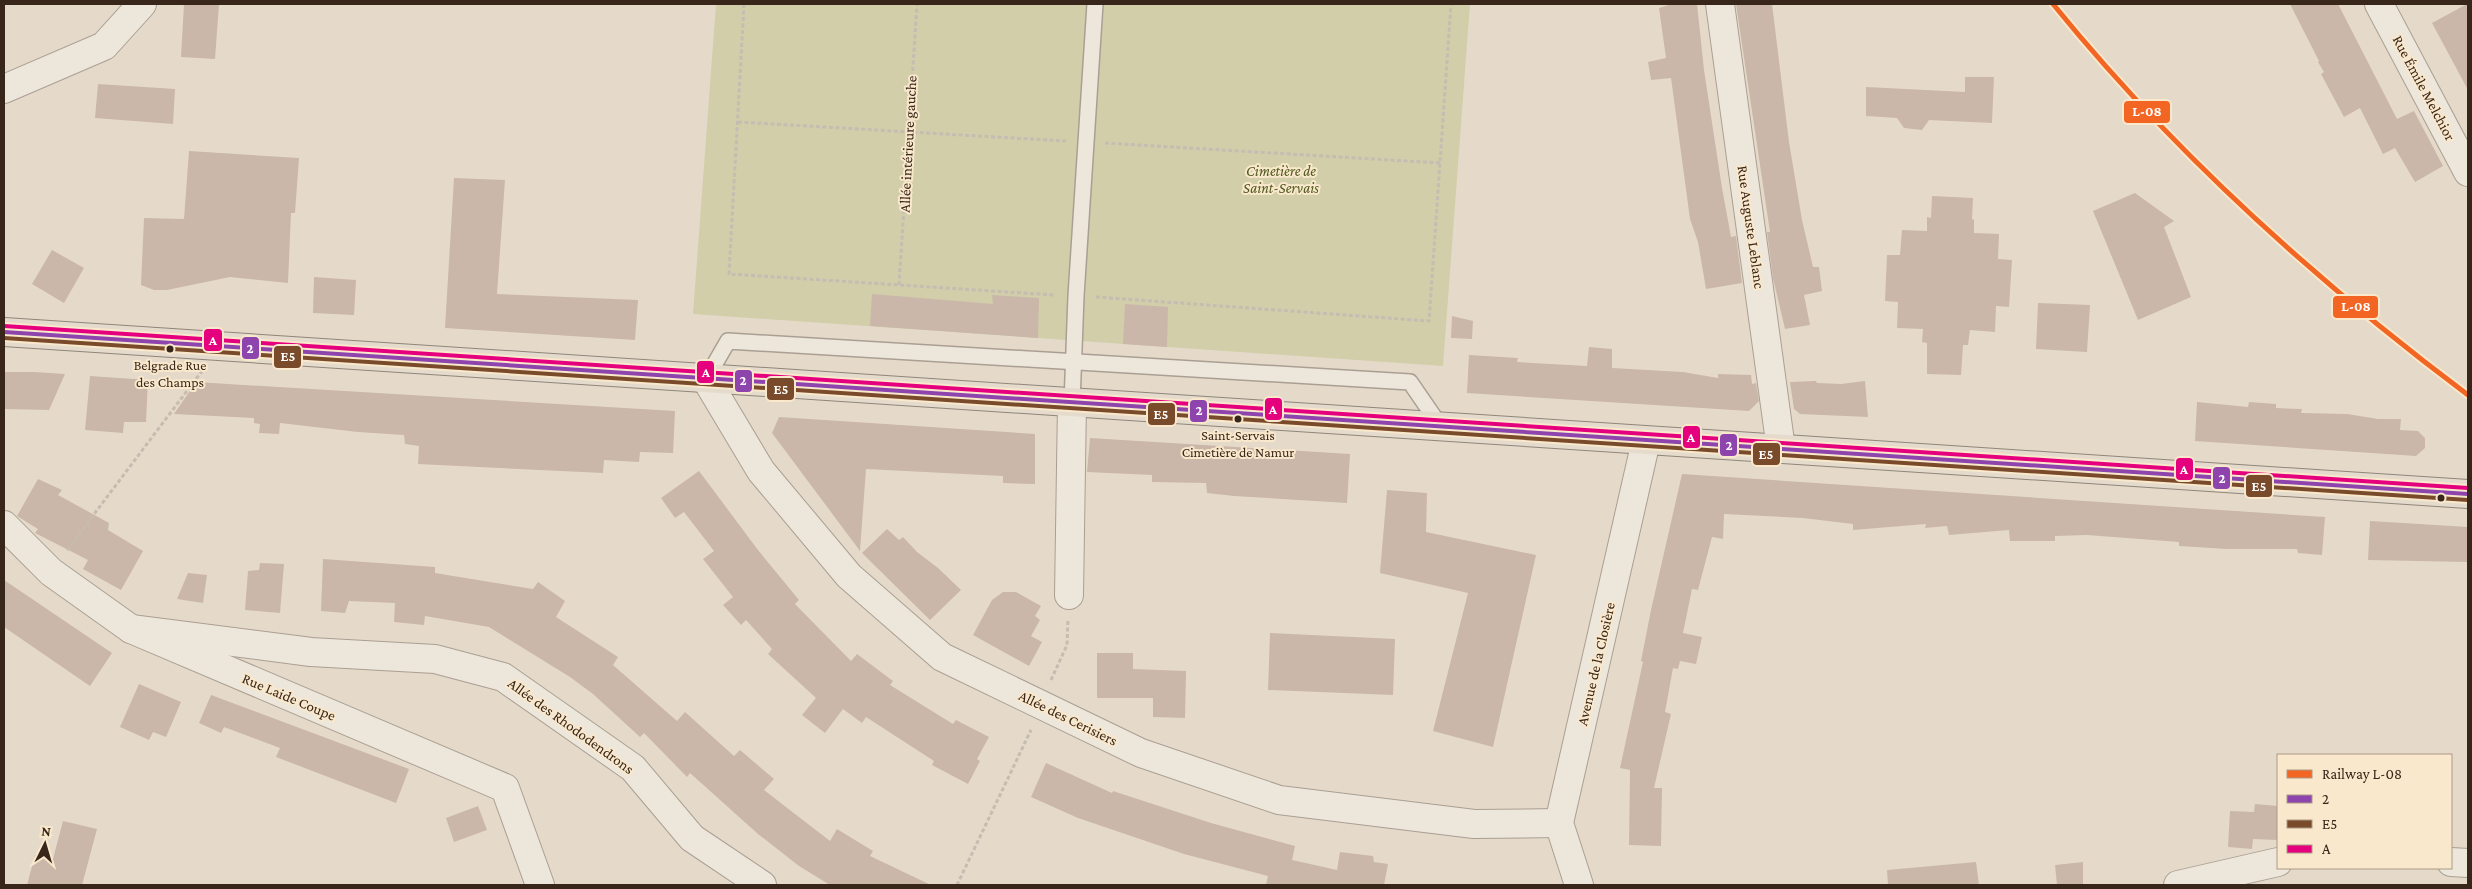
<svg xmlns="http://www.w3.org/2000/svg" width="2472" height="889" viewBox="0 0 2472 889" font-family="'Crimson Pro',serif">
<style>
.cemetery{fill:#d2ceaa}
.building{fill:#cab7a9}
.lines{fill:none;stroke-linecap:round;stroke-linejoin:round}
.service-casing{stroke:#aa9f93;stroke-width:18}
.minor-casing{stroke:#aa9f93;stroke-width:30}
.primary-casing{stroke:#8f857a;stroke-width:30}
.path{stroke:#c5bcb2;stroke-width:3;stroke-dasharray:4 2.5;stroke-linecap:butt}
.service{stroke:#ede6db;stroke-width:15}
.minor{stroke:#ede6db;stroke-width:28}
.primary{stroke:#e5dbcc;stroke-width:28}
.bus-1-casing{stroke:#f9e8cc;stroke-width:8}
.bus-2-casing{stroke:#f9e8cc;stroke-width:8}
.bus-3-casing{stroke:#f9e8cc;stroke-width:8}
.bus-1{stroke:#8e44ad;stroke-width:4}
.bus-2{stroke:#7a4b2a;stroke-width:4}
.bus-3{stroke:#e5007d;stroke-width:4}
.rail-1-casing{stroke:#f9e8cc;stroke-width:9}
.rail-1{stroke:#f26522;stroke-width:5}
.bus-dot{fill:#39261a;stroke:#f9e8cc;stroke-width:2}
.labels{text-anchor:middle;stroke-width:4;stroke-linejoin:round;paint-order:stroke}
.bus-label{font-size:14px;fill:#39261a;stroke:#f9e8cc}
.street-label{font-size:15px;fill:#39261a;stroke:#f9e8cc}
.park-label{font-size:15px;font-style:italic;fill:#4f581e;stroke:#f9e8cc}
.line-badge{stroke:#f9e8cc;stroke-width:2}
.badge-label{font-size:14px;text-anchor:middle;font-weight:bold;fill:#fff}
</style>
<rect width="100%" height="100%" fill="#e5dac9"/>
<path class="cemetery" d="M 716,4 L 1470,4 L 1443,366 L 693,314 Z"/>
<g class="building">
<path d="M 184,4 L 219,4 L 215,59 L 181,57 Z"/>
<path d="M 1672,4 L 1697,4 L 1704,70 L 1722,188 L 1731,237 L 1736,236 L 1742,283 L 1706,289 L 1698,242 L 1690,219 L 1671,78 L 1651,80 L 1648,62 L 1666,58 L 1659,8 Z"/>
<path d="M 1736,4 L 1772,4 L 1789,142 L 1802,220 L 1813,267 L 1819,267 L 1822,291 L 1804,295 L 1810,325 L 1785,329 L 1773,278 L 1767,232 L 1770,232 Z"/>
<path d="M 2290,4 L 2338,4 L 2397,119 L 2414,111 L 2443,166 L 2415,182 L 2395,148 L 2383,154 L 2360,108 L 2344,117 L 2321,74 L 2324,72 L 2318,62 L 2319,61 Z"/>
<path d="M 2467,4 L 2468,4 L 2468,90 L 2432,23 Z"/>
<path d="M 1965,77 L 1994,77 L 1992,123 L 1929,120 L 1922,130 L 1904,128 L 1897,118 L 1866,116 L 1866,87 L 1965,92 Z"/>
<path d="M 98,84 L 175,89 L 173,124 L 95,118 Z"/>
<path d="M 189,151 L 299,158 L 295,213 L 291,213 L 288,283 L 230,277 L 167,290 L 154,290 L 141,285 L 144,218 L 184,219 Z"/>
<path d="M 454,178 L 505,180 L 497,294 L 638,300 L 635,340 L 445,328 Z"/>
<path d="M 2135,193 L 2174,221 L 2164,227 L 2191,297 L 2138,320 L 2093,211 Z"/>
<path d="M 1932,196 L 1973,198 L 1972,219 L 1974,220 L 1974,233 L 1999,234 L 1998,259 L 2012,260 L 2009,307 L 1996,306 L 1995,332 L 1970,330 L 1968,345 L 1963,345 L 1961,375 L 1927,374 L 1927,343 L 1922,342 L 1923,329 L 1897,328 L 1898,302 L 1885,301 L 1887,255 L 1900,255 L 1902,230 L 1927,231 L 1927,217 L 1931,218 Z"/>
<path d="M 52,250 L 84,268 L 64,303 L 32,284 Z"/>
<path d="M 314,277 L 356,280 L 354,315 L 313,313 Z"/>
<path d="M 872,294 L 993,304 L 992,295 L 1039,298 L 1038,338 L 870,326 Z"/>
<path d="M 2038,303 L 2090,305 L 2087,352 L 2036,349 Z"/>
<path d="M 1125,304 L 1168,307 L 1167,347 L 1123,344 Z"/>
<path d="M 1452,316 L 1473,321 L 1472,339 L 1451,338 Z"/>
<path d="M 1589,347 L 1612,349 L 1612,368 L 1683,372 L 1718,378 L 1718,374 L 1751,375 L 1752,384 L 1756,383 L 1759,401 L 1749,411 L 1467,393 L 1469,355 L 1518,358 L 1517,362 L 1587,366 Z"/>
<path d="M 4,372 L 34,372 L 65,374 L 49,410 L 4,409 Z"/>
<path d="M 90,376 L 148,380 L 146,422 L 124,422 L 123,433 L 85,430 Z"/>
<path d="M 1816,381 L 1817,383 L 1841,384 L 1865,381 L 1868,417 L 1800,414 L 1794,409 L 1790,382 Z"/>
<path d="M 196,382 L 675,411 L 673,453 L 640,452 L 639,462 L 604,460 L 603,473 L 418,464 L 419,446 L 405,444 L 404,435 L 358,432 L 280,423 L 279,434 L 259,433 L 260,424 L 254,423 L 254,418 L 174,414 Z"/>
<path d="M 2197,402 L 2248,407 L 2249,402 L 2276,404 L 2276,408 L 2302,409 L 2301,413 L 2347,414 L 2378,419 L 2401,419 L 2400,430 L 2418,431 L 2425,438 L 2425,448 L 2416,456 L 2195,441 Z"/>
<path d="M 779,417 L 1035,434 L 1035,484 L 1003,483 L 1003,476 L 866,469 L 860,551 L 772,433 Z"/>
<path d="M 1090,438 L 1350,454 L 1347,503 L 1234,496 L 1207,493 L 1206,483 L 1152,482 L 1152,475 L 1087,472 Z"/>
<path d="M 699,471 L 758,550 L 799,600 L 795,604 L 851,661 L 857,654 L 893,681 L 890,685 L 953,724 L 956,720 L 989,737 L 977,759 L 980,761 L 968,784 L 932,765 L 934,761 L 866,717 L 862,723 L 843,709 L 825,733 L 802,715 L 816,698 L 768,654 L 772,649 L 746,620 L 741,625 L 723,605 L 733,597 L 703,559 L 714,551 L 684,512 L 675,518 L 661,498 Z"/>
<path d="M 1682,474 L 2325,517 L 2322,555 L 2298,553 L 2297,549 L 2227,549 L 2179,546 L 2179,542 L 2087,535 L 2055,536 L 2055,541 L 2010,541 L 2009,530 L 1949,535 L 1947,526 L 1925,528 L 1926,524 L 1853,530 L 1853,524 L 1803,518 L 1724,514 L 1723,539 L 1712,537 L 1698,590 L 1692,589 L 1683,633 L 1702,637 L 1696,664 L 1680,661 L 1678,669 L 1673,668 L 1665,712 L 1671,714 L 1654,788 L 1662,788 L 1661,846 L 1629,845 L 1630,770 L 1620,768 L 1643,662 L 1641,661 L 1651,610 Z"/>
<path d="M 38,479 L 62,490 L 58,495 L 109,523 L 108,530 L 143,551 L 121,590 L 83,569 L 88,560 L 35,533 L 38,529 L 17,516 Z"/>
<path d="M 1387,490 L 1427,493 L 1426,532 L 1536,555 L 1493,747 L 1433,731 L 1468,593 L 1380,573 Z"/>
<path d="M 2370,521 L 2468,527 L 2468,562 L 2368,560 Z"/>
<path d="M 887,529 L 899,540 L 903,537 L 917,552 L 938,568 L 961,590 L 930,620 L 862,553 Z"/>
<path d="M 323,559 L 435,567 L 435,573 L 533,589 L 538,582 L 565,601 L 556,617 L 618,657 L 613,665 L 677,721 L 685,712 L 734,756 L 740,750 L 774,779 L 764,790 L 830,841 L 837,829 L 873,851 L 870,856 L 931,885 L 830,885 L 799,866 L 758,834 L 690,773 L 687,777 L 644,733 L 640,737 L 593,694 L 570,677 L 489,627 L 425,616 L 424,625 L 394,622 L 395,603 L 349,601 L 345,613 L 321,611 Z"/>
<path d="M 260,563 L 284,564 L 280,613 L 245,610 L 248,571 L 259,570 Z"/>
<path d="M 188,573 L 207,575 L 203,603 L 177,599 Z"/>
<path d="M 4,580 L 112,653 L 90,686 L 4,627 Z"/>
<path d="M 1003,592 L 1016,592 L 1041,606 L 1035,616 L 1040,620 L 1031,636 L 1042,642 L 1029,666 L 973,635 L 992,600 Z"/>
<path d="M 1270,633 L 1395,639 L 1393,695 L 1268,690 Z"/>
<path d="M 1097,653 L 1133,653 L 1133,669 L 1186,671 L 1185,718 L 1153,717 L 1153,698 L 1097,698 Z"/>
<path d="M 139,684 L 181,702 L 166,737 L 153,732 L 149,740 L 120,727 Z"/>
<path d="M 211,695 L 409,769 L 396,803 L 276,757 L 280,748 L 224,727 L 221,733 L 199,723 Z"/>
<path d="M 1046,763 L 1112,793 L 1113,791 L 1211,823 L 1295,846 L 1292,860 L 1337,870 L 1340,852 L 1373,856 L 1374,862 L 1388,864 L 1384,885 L 1266,885 L 1268,876 L 1184,854 L 1078,818 L 1031,797 Z"/>
<path d="M 2255,804 L 2278,806 L 2278,840 L 2253,839 L 2252,849 L 2228,847 L 2230,811 L 2254,812 Z"/>
<path d="M 478,806 L 487,830 L 454,842 L 446,818 Z"/>
<path d="M 63,821 L 97,829 L 82,885 L 27,885 L 35,855 L 53,859 Z"/>
<path d="M 1976,862 L 1979,885 L 1888,885 L 1887,870 Z"/>
<path d="M 2083,862 L 2083,885 L 2057,885 L 2055,865 Z"/>
</g>
<g class="lines">
<defs>
<g id="service">
<path d="M 706,379 L 728,341 L 1410,382 L 1441,427"/>
<path d="M 1072,403 L 1076,296 L 1095,4"/>
</g>
<g id="minor">
<path d="M 1720,4 L 1781,449"/>
<path d="M 2379,4 L 2468,172"/>
<path d="M 4,89 L 104,46 L 142,4"/>
<path d="M 706,379 L 761,471 L 849,576 L 942,657 L 1141,753 L 1279,800 L 1474,824 L 1559,823"/>
<path d="M 4,525 L 51,572 L 131,629 L 505,788 L 540,885"/>
<path d="M 1069,595 L 1072,403"/>
<path d="M 131,629 L 311,652 L 435,659 L 503,677 L 633,768 L 692,838 L 762,885"/>
<path d="M 2451,862 L 2468,863"/>
<path d="M 1579,885 L 1559,823 L 1646,441"/>
<path d="M 2178,885 L 2278,862"/>
</g>
<path id="primary" d="M 4,332 L 2468,494"/>
</defs>
<use href="#service" class="service-casing"/>
<use href="#minor" class="minor-casing"/>
<use href="#primary" class="primary-casing"/>
<g class="path">
<path d="M 744,4 L 729,274 L 1055,295"/>
<path d="M 738,122 L 1066,141"/>
<path d="M 1105,143 L 1440,163"/>
<path d="M 899,285 L 917,4"/>
<path d="M 1096,297 L 1429,321 L 1451,4"/>
<path d="M 67,550 L 202,371"/>
<path d="M 1051,680 L 1067,645 L 1068,620"/>
<path d="M 957,885 L 1031,730"/>
</g>
<use href="#service" class="service"/>
<use href="#minor" class="minor"/>
<use href="#primary" class="primary"/>
<defs>
<path id="bus-1" d="M 4,332 L 2468,494"/>
<path id="bus-2" d="M 4,338 L 2468,500"/>
<path id="bus-3" d="M 4,326 L 2468,488"/>
</defs>
<use href="#bus-1" class="bus-1-casing"/>
<use href="#bus-2" class="bus-2-casing"/>
<use href="#bus-3" class="bus-3-casing"/>
<use href="#bus-1" class="bus-1"/>
<use href="#bus-2" class="bus-2"/>
<use href="#bus-3" class="bus-3"/>
<defs>
<path id="rail-1" d="M 2053,4 C 2173,152 2316,281 2468,395"/>
</defs>
<use href="#rail-1" class="rail-1-casing"/>
<use href="#rail-1" class="rail-1"/>
</g>
<g class="bus-dot">
<circle cx="170" cy="349" r="4.5"/>
<circle cx="1238" cy="419" r="4.5"/>
<circle cx="2441" cy="498" r="4.5"/>
</g>
<g class="labels">
<g class="bus-label">
<text x="170" y="370">Belgrade Rue<tspan x="170" dy="17">des Champs</tspan></text>
<text x="1238" y="440">Saint-Servais<tspan x="1238" dy="17">Cimetière de Namur</tspan></text>
</g>
<g class="street-label">
<text transform="translate(2424 88) rotate(62)" y="5">Rue Émile Melchior</text>
<text transform="translate(908 144) rotate(-87)" y="5">Allée intérieure gauche</text>
<text transform="translate(1751 227) rotate(82)" y="5">Rue Auguste Leblanc</text>
<text transform="translate(1596 664) rotate(-77)" y="5">Avenue de la Closière</text>
<text transform="translate(289 697) rotate(23)" y="5">Rue Laide Coupe</text>
<text transform="translate(1068 718) rotate(26)" y="5">Allée des Cerisiers</text>
<text transform="translate(571 726) rotate(36)" y="5">Allée des Rhododendrons</text>
</g>
<g class="park-label">
<text x="1281" y="176">Cimetière de<tspan x="1281" dy="17">Saint-Servais</tspan></text>
</g>
</g>
<g class="line-badge">
<rect x="2123" y="100" width="48" height="24" rx="5" fill="#f26522"/>
<rect x="2332" y="295" width="47" height="24" rx="5" fill="#f26522"/>
<rect x="203" y="328" width="20" height="24" rx="5" fill="#e5007d"/>
<rect x="241" y="336" width="19" height="24" rx="5" fill="#8e44ad"/>
<rect x="273" y="345" width="29" height="24" rx="5" fill="#7a4b2a"/>
<rect x="696" y="360" width="19" height="24" rx="5" fill="#e5007d"/>
<rect x="734" y="369" width="19" height="24" rx="5" fill="#8e44ad"/>
<rect x="766" y="377" width="29" height="24" rx="5" fill="#7a4b2a"/>
<rect x="1264" y="397" width="19" height="24" rx="5" fill="#e5007d"/>
<rect x="1189" y="399" width="19" height="24" rx="5" fill="#8e44ad"/>
<rect x="1147" y="402" width="29" height="24" rx="5" fill="#7a4b2a"/>
<rect x="1682" y="425" width="19" height="24" rx="5" fill="#e5007d"/>
<rect x="1719" y="433" width="19" height="24" rx="5" fill="#8e44ad"/>
<rect x="1752" y="442" width="29" height="24" rx="5" fill="#7a4b2a"/>
<rect x="2175" y="457" width="19" height="24" rx="5" fill="#e5007d"/>
<rect x="2212" y="466" width="19" height="24" rx="5" fill="#8e44ad"/>
<rect x="2245" y="474" width="28" height="24" rx="5" fill="#7a4b2a"/>
</g>
<g class="badge-label">
<text x="2147" y="116">L-08</text>
<text x="2356" y="311">L-08</text>
<text x="213" y="345">A</text>
<text x="250" y="353">2</text>
<text x="288" y="361">E5</text>
<text x="706" y="377">A</text>
<text x="743" y="385">2</text>
<text x="781" y="394">E5</text>
<text x="1273" y="414">A</text>
<text x="1199" y="415">2</text>
<text x="1161" y="419">E5</text>
<text x="1691" y="442">A</text>
<text x="1729" y="450">2</text>
<text x="1766" y="459">E5</text>
<text x="2184" y="474">A</text>
<text x="2222" y="483">2</text>
<text x="2259" y="491">E5</text>
</g>
<rect width="2472" height="889" fill="none" stroke="#39261a" stroke-width="10"/>
<rect x="2277" y="754" width="175" height="115" fill="#f9e8cc" stroke="#ac9a85"/>
<rect x="2287" y="770" width="25" height="8" fill="#f26522" stroke="#ac9a85"/>
<text x="2322" y="779" font-size="15" fill="#39261a">Railway L-08</text>
<rect x="2287" y="795" width="25" height="8" fill="#8e44ad" stroke="#ac9a85"/>
<text x="2322" y="804" font-size="15" fill="#39261a">2</text>
<rect x="2287" y="820" width="25" height="8" fill="#7a4b2a" stroke="#ac9a85"/>
<text x="2322" y="829" font-size="15" fill="#39261a">E5</text>
<rect x="2287" y="845" width="25" height="8" fill="#e5007d" stroke="#ac9a85"/>
<text x="2322" y="854" font-size="15" fill="#39261a">A</text>
<g transform="translate(45 844) rotate(5)" stroke="#f9e8cc" stroke-width="4" paint-order="stroke">
<path d="M0-4L9 19L0 12L-9 19Z" fill="#39261a"/>
<text y="-8" font-size="14" font-weight="bold" text-anchor="middle" fill="#39261a">N</text>
</g>
</svg>
